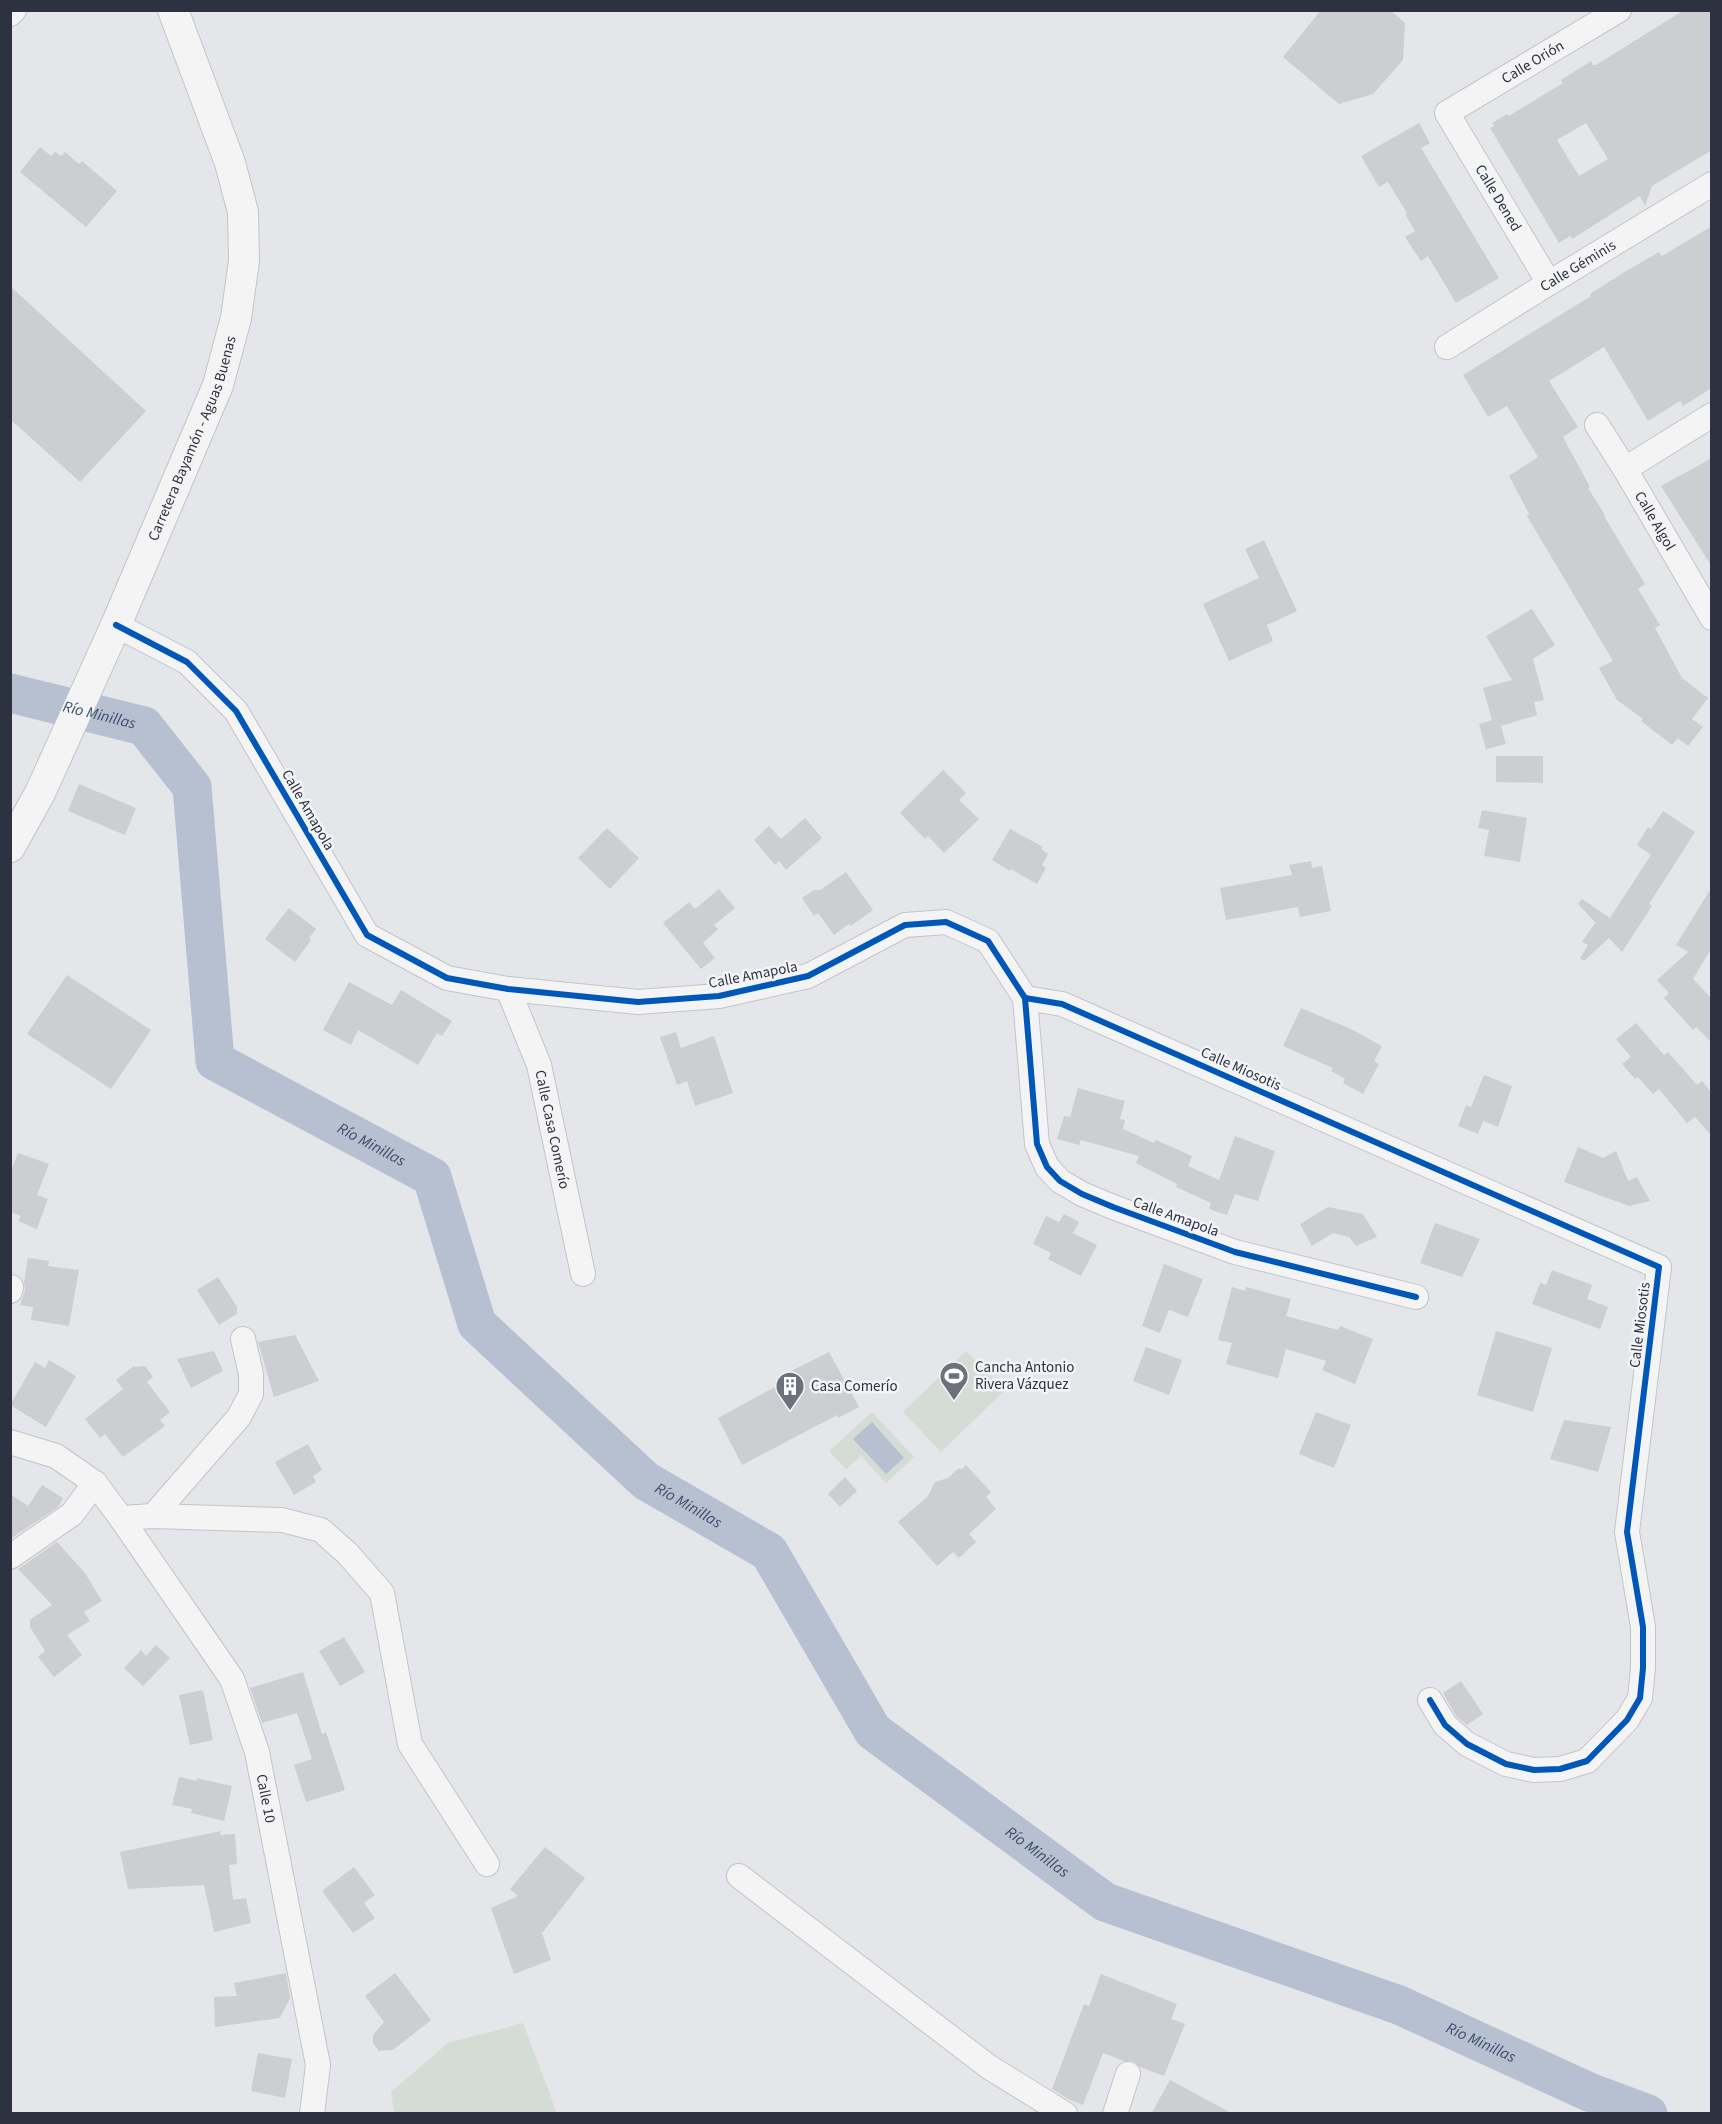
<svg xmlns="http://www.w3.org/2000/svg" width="1722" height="2124" font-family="'Source Sans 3',sans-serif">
	<rect width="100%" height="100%" fill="#e4e6e9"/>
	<g fill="#d5dcd6">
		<path d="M966 1351 1004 1391 941 1452 903 1412Z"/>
		<path d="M872 1412 914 1457 886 1483 861 1456 846 1469 829 1451Z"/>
		<path d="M523 2023 557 2113H394L391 2092 448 2043Z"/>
	</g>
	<path fill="#b6c0d0" d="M872 1422 904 1458 886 1474 853 1439Z"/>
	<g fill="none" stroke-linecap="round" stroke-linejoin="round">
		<path stroke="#b6c0d0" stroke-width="39" id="s1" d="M10 693 144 726 192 787 215 1061 432 1177 477 1324 646 1481 769 1552 873 1731 1105 1902 1399 2005 1589 2092 1648 2114"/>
	</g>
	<g fill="#cdced1" fill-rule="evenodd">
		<path d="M1321 10H1390L1405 23 1403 60 1373 94 1339 104 1283 57Z"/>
		<path d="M1684 10H1712V150L1652 186 1645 206 1640 196 1572 239 1570 236 1559 243 1490 128 1494 126 1492 123 1507 114 1509 116 1563 83 1561 80 1591 61 1593 65H1596ZM1586 123 1608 159 1579 176 1557 140Z"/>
		<path d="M1419 123 1430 143 1421 148 1499 278 1456 303 1428 256 1421 261 1405 237 1415 231 1405 214 1407 213 1388 182 1379 187 1361 156Z"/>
		<path d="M40 147 51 156 55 152 61 156 65 152 79 164 82 161 117 191 86 227 20 172Z"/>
		<path d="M1712 226V388L1683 406 1680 401 1648 421 1604 347 1549 381 1578 427 1563 437 1590 487 1588 488 1605 515 1604 516 1645 584 1638 589 1660 625 1655 628 1682 678 1708 698 1692 719 1703 727 1688 746 1678 738 1672 745 1641 721 1643 719 1617 700 1599 668 1613 661 1527 516 1529 514 1509 476 1538 457 1507 406 1488 417 1463 375 1591 296 1590 294 1623 273 1659 252 1662 256Z"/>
		<path d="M10 286 146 411 80 482 10 419Z"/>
		<path d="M1712 458V567L1661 486Z"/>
		<path d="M1264 540 1297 611 1267 625 1273 641 1229 661 1203 604 1259 578 1245 549Z"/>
		<path d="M1532 609 1555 645 1533 659 1544 700 1534 702 1537 715 1501 726 1506 744 1486 749 1479 724 1492 720 1483 688 1512 680 1486 636Z"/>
		<path d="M1496 756H1543V783L1496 782Z"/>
		<path d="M943 770 966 793 959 800 979 819 944 853 928 836 925 839 900 813Z"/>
		<path d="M79 784 136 808 125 835 68 811Z"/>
		<path d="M1482 810 1527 818 1520 862 1484 856 1489 830 1478 828Z"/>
		<path d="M1663 811 1695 832 1649 904 1652 906 1622 952 1609 938 1584 961 1580 958 1588 945 1582 942 1595 923 1597 924 1578 904 1582 899 1610 918 1651 855 1637 845 1648 827 1651 829Z"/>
		<path d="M805 818 822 838 786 870 779 861 775 865 754 840 769 826 781 839Z"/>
		<path d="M607 828 639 858 610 889 578 858Z"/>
		<path d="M1010 829 1043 847 1041 849 1048 854 1042 865 1046 868 1037 884 1011 869 1010 871 992 860Z"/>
		<path d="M1311 861 1312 868 1322 866 1331 911 1300 917 1298 907 1226 920 1220 888 1292 875 1289 865Z"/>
		<path d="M846 872 873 910 851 926 849 924 834 935 818 913 814 916 802 898 814 890H820Z"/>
		<path d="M1712 887V947L1693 979 1712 999V1043L1696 1027 1693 1030 1664 998 1669 993 1657 980 1688 952 1676 945Z"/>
		<path d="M719 889 735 908 714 925 718 929 703 943 715 958 701 969 663 923 689 902 695 909Z"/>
		<path d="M289 908 316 929 309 938 311 940 295 962 265 939Z"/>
		<path d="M67 975 151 1030 111 1089 27 1034Z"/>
		<path d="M349 982 392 1005 401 990 452 1021 442 1036 437 1033 418 1065 358 1030 351 1045 323 1030Z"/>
		<path d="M1301 1008 1351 1029 1382 1046 1374 1061 1379 1064 1363 1094 1343 1083 1345 1079 1331 1071 1333 1068 1283 1046Z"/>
		<path d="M1636 1023 1664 1055 1668 1052 1697 1085 1702 1081 1712 1093V1136L1695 1117 1687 1123 1659 1089 1653 1094 1638 1077 1635 1079 1622 1064 1631 1057 1616 1039Z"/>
		<path d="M676 1032 681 1048 714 1036 733 1093 695 1106 687 1081 677 1085 660 1037Z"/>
		<path d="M1484 1075 1512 1086 1498 1127 1483 1121 1478 1134 1458 1126 1466 1105 1471 1107Z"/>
		<path d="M1078 1088 1125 1101 1120 1119 1125 1120 1123 1129 1154 1143 1156 1140 1192 1156 1188 1166 1219 1180 1235 1136 1275 1151 1258 1201 1235 1194 1227 1215 1209 1209 1211 1203 1176 1187 1177 1184 1136 1163 1139 1156 1081 1140 1079 1145 1057 1139 1064 1116 1070 1117Z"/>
		<path d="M1578 1147 1603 1158 1616 1151 1628 1181 1637 1177 1650 1201 1629 1206 1564 1182Z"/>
		<path d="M18 1153 49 1164 37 1195 48 1199 37 1229 18 1221 21 1216 10 1212V1173Z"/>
		<path d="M1328 1207 1363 1214 1377 1237 1356 1246 1349 1237 1333 1233 1312 1246 1300 1224Z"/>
		<path d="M1064 1214 1079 1222 1073 1233 1097 1245 1081 1276 1048 1259 1051 1253 1033 1244 1046 1216 1059 1222Z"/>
		<path d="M1435 1223 1480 1239 1462 1277 1420 1263Z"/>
		<path d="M28 1258 49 1261 48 1266 79 1270 69 1326 31 1320 33 1307 20 1305 25 1290 24 1282Z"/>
		<path d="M1164 1264 1203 1279 1188 1317 1169 1310 1160 1333 1142 1326Z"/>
		<path d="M1552 1270 1592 1285 1587 1299 1608 1307 1600 1329 1532 1304 1540 1283 1546 1285Z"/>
		<path d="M218 1277 237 1307V1314L219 1325 197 1290Z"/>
		<path d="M1232 1287 1245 1291 1246 1287 1291 1299 1286 1316 1338 1330 1340 1326 1373 1339 1355 1384 1322 1370 1326 1361 1286 1349 1278 1378 1226 1364 1232 1343 1218 1340Z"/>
		<path d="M1496 1331 1552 1348 1533 1412 1477 1395Z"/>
		<path d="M295 1335 319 1381 274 1397 258 1342Z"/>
		<path d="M1146 1347 1182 1360 1169 1395 1133 1381Z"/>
		<path d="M214 1351 223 1371 191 1388 177 1359Z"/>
		<path d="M829 1352 859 1407 838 1418 837 1415 742 1465 718 1418 788 1380 785 1374Z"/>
		<path d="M49 1360 76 1376 46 1427 10 1405 35 1362 45 1368Z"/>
		<path d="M134 1366 136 1367 145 1366 153 1377 147 1382 170 1412 160 1420 165 1426 123 1457 105 1434 100 1438 85 1419 123 1389 116 1380Z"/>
		<path d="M1316 1412 1351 1425 1334 1468 1299 1454Z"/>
		<path d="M1564 1420 1611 1427 1598 1472 1550 1459Z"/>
		<path d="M308 1444 322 1470 313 1476 316 1482 294 1495 275 1462Z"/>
		<path d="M966 1465 991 1492 986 1497 996 1509 969 1534 976 1542 959 1558 953 1552 937 1566 898 1522 928 1496 935 1482 948 1478 959 1468 961 1470Z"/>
		<path d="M845 1477 857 1491 840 1507 828 1494Z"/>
		<path d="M42 1485 63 1498 58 1507 10 1539V1494L28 1506Z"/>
		<path d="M57 1542 85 1573 102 1601 84 1612 90 1621 67 1635 82 1655 54 1677 38 1657 45 1651 30 1627V1620L52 1605 18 1569Z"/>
		<path d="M344 1637 365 1672 340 1686 319 1651Z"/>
		<path d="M156 1645 170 1658 143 1686 124 1668 141 1650 146 1656Z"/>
		<path d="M303 1672 322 1734 326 1732 345 1790 306 1802 294 1765 312 1759 297 1713 262 1723 250 1688Z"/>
		<path d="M1461 1681 1483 1714 1467 1725 1456 1716 1443 1693Z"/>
		<path d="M203 1690 213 1740 190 1745 179 1695Z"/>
		<path d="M179 1777 197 1781 196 1778 232 1786 224 1821 191 1813 192 1809 172 1805Z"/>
		<path d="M221 1831 220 1835 235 1834 237 1864 229 1865 233 1900 246 1898 251 1923 214 1932 204 1885 128 1889 120 1852Z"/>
		<path d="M545 1847 585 1878 542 1933 551 1960 514 1974 491 1908 518 1896 510 1889Z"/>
		<path d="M354 1867 375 1895 364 1903 375 1918 353 1933 322 1891Z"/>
		<path d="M286 1973 290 1998 280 2018 215 2027 214 1997 237 1996 234 1983Z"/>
		<path d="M395 1973 431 2020 393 2050 379 2051 373 2043V2035L384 2022 365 1996Z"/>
		<path d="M1101 1974 1177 2004 1171 2019 1185 2024 1164 2076 1140 2067 1133 2061H1124L1103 2053 1083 2105 1070 2100 1052 2089 1084 2004 1089 2006Z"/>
		<path d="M258 2053 292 2059 285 2098 251 2091Z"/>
		<path d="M1170 2080 1233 2114H1151Z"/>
	</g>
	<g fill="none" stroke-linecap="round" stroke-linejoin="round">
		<g stroke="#c3c4c7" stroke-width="26">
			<g id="minor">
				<path d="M10 14 14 10"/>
				<path id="s2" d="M1549 283 1447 113 1619 10"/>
				<path id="s3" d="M1447 347 1549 283 1712 184"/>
				<path id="s4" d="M1597 425 1625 469 1712 618"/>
				<path d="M1625 469 1712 415"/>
				<path d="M116 625 187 662 236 711 367 935 447 978 508 989 638 1002 719 996 808 976 905 925 946 922 988 941 1025 998 1037 1144 1047 1167 1060 1181 1082 1194 1113 1207 1235 1252 1416 1297"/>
				<path id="s5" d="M508 989 539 1065 583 1274"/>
				<path d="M1025 998 1062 1004 1659 1267 1627 1532 1643 1627V1668L1640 1698 1627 1720 1587 1761 1560 1769 1534 1770 1506 1764 1467 1744 1445 1725 1430 1700"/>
				<path d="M10 1291 11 1287"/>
				<path d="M10 1442 56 1456 95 1483 121 1518 153 1516 282 1520 321 1530 347 1553 382 1593 410 1744 487 1864"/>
				<path d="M153 1516 239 1417 251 1394V1374L243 1339"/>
				<path id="s6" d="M121 1518 232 1679 257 1752 318 2065 312 2114"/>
				<path d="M10 1557 72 1514 95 1483"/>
				<path d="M739 1876 989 2067 1065 2114"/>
				<path d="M1115 2114 1128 2074"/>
			</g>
		</g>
		<g stroke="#c3c4c7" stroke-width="32">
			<g id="tertiary">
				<path id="s7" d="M10 847 40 793 116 625 218 385 236 318 244 261 243 212 230 163 173 10"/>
			</g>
		</g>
		<use href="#minor" stroke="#f4f4f5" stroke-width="24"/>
		<use href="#tertiary" stroke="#f4f4f5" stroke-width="30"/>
		<g stroke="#f3f4f7" stroke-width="10">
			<g id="cycleway">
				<path d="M116 625 187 662 236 711 367 935 447 978 508 989 638 1002 719 996 808 976 905 925 946 922 988 941 1025 998 1037 1144 1047 1167 1060 1181 1082 1194 1113 1207 1235 1252 1416 1297"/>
				<path d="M1025 998 1062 1004 1659 1267 1627 1532 1643 1627V1668L1640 1698 1627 1720 1587 1761 1560 1769 1534 1770 1506 1764 1467 1744 1445 1725 1430 1700"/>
			</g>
		</g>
		<use href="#cycleway" stroke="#0057b8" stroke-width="6"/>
	</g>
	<defs>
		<g id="stadium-pin" transform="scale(1.5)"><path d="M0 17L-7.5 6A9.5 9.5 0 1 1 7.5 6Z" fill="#6d717b" stroke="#f3f4f7"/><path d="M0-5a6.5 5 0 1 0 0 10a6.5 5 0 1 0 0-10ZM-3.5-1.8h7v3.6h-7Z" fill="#fff"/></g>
		<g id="building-pin" transform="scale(1.5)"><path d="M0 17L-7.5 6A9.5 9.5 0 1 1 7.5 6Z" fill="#6d717b" stroke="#f3f4f7"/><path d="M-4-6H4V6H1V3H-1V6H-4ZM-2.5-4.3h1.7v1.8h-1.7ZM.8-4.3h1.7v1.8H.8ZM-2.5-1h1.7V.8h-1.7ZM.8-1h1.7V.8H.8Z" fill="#fff"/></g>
	</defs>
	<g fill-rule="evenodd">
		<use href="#stadium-pin" x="954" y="1376"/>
		<use href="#building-pin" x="790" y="1386"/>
	</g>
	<g text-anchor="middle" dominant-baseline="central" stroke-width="5" stroke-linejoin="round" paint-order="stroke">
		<g font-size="15" fill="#2d3240" stroke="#f3f4f7">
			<text stroke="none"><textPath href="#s2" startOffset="298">Calle Orión</textPath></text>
			<text transform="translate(1498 198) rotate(59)">Calle Dened</text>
			<text stroke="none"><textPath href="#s3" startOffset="154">Calle Géminis</textPath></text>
			<text stroke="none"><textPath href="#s7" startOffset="448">Carretera Bayamón - Aguas Buenas</textPath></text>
			<text stroke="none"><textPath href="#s4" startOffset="112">Calle Algol</textPath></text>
			<text transform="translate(308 810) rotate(60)">Calle Amapola</text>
			<text transform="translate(753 975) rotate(-11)">Calle Amapola</text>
			<text transform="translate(1241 1069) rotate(24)">Calle Miosotis</text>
			<text stroke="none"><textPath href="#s5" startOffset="148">Calle Casa Comerío</textPath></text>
			<text transform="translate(1176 1217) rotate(20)">Calle Amapola</text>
			<text transform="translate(1640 1325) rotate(-83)">Calle Miosotis</text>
			<text stroke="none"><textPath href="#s6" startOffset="320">Calle 10</textPath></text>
		</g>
		<g font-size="15" fill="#2d3240" stroke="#f3f4f7" text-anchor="start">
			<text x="975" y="1367">Cancha Antonio<tspan x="975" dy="17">Rivera Vázquez</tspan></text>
			<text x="811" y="1386">Casa Comerío</text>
		</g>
		<g font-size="16" font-style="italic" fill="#3c4e70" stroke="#f3f4f7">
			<text stroke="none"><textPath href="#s1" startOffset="92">Río Minillas</textPath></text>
			<text stroke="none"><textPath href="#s1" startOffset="668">Río Minillas</textPath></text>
			<text stroke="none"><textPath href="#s1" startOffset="1170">Río Minillas</textPath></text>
			<text stroke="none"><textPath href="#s1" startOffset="1674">Río Minillas</textPath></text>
			<text stroke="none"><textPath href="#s1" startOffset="2160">Río Minillas</textPath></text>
		</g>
	</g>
	<rect width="1722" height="2124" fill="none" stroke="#2d3240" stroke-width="24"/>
</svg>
